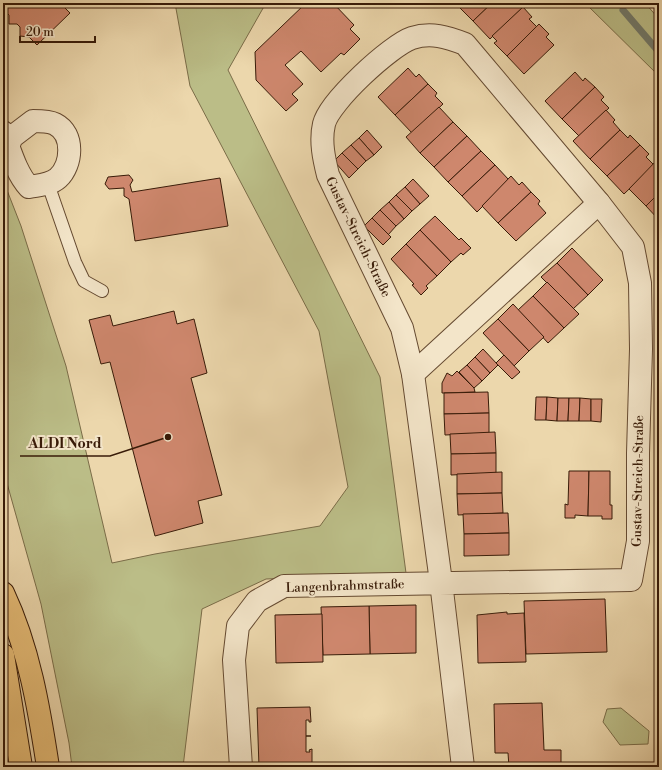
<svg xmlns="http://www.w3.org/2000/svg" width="662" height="770" font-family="'Libre Bodoni',serif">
	<rect width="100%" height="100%" fill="#ecd7ac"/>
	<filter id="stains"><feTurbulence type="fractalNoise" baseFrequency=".005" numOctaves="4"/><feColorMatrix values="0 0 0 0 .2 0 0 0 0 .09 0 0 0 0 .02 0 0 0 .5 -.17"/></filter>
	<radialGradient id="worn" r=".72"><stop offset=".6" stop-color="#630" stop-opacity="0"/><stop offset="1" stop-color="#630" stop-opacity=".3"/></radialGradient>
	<g fill="#bbbd87" stroke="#7a6c48">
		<path d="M175 3H266L228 70 380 377 406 573 266 579 202 609 183 767H72L69 743 41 604 3 469V180L21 226 66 366 112 563 155 554 320 526 348 487 319 331 190 86Z"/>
		<path d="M585 3H645L659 19V76Z"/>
		<path d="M621 708 649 731 648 744 620 745 603 722 607 709Z"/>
	</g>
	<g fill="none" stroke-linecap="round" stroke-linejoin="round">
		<path stroke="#727a6b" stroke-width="7" d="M623 10 659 52"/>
	</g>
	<g fill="#ce876d" stroke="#381b08">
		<path d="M3 3H60L70 13 37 45 29 37 20 36V27L17 24H9V15L3 9Z"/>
		<path d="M306 3H333L354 25 350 29 360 39 344 55 341 53 321 72 301 51 285 65 303 84 292 94 298 100 286 111 256 80 255 52Z"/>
		<path d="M461 3H492L473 21 460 8 463 6Z"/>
		<path d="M492 3H519L523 7 490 39 473 21Z"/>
		<path d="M523 7 532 17 529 19 537 27 507 56 494 43 497 41 492 36Z"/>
		<path d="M539 24 549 34 546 37 554 45 524 74 507 56Z"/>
		<path d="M408 68 416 77 419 74 428 84 395 115 378 97Z"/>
		<path d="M575 72 583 81 585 78 595 87 562 119 545 101Z"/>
		<path d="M428 84 437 93 435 96 443 104 412 133 395 115Z"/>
		<path d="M595 87 604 97 601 100 609 108 579 136 562 119Z"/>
		<path d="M439 107 453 122 420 153 406 137Z"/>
		<path d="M606 110 615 120 613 122 620 130 590 159 573 141Z"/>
		<path d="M453 122 467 136 434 167 420 153Z"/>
		<path d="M367 130 382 147 374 155 359 138Z"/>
		<path d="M620 130 628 138 630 135 640 145 607 176 590 159Z"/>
		<path d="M467 136 481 151 448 182 434 167Z"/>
		<path d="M359 138 374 155 366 161 351 145Z"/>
		<path d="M351 145 366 161 358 169 342 153Z"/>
		<path d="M640 145 649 154 646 157 654 165 624 194 607 176Z"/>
		<path d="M481 151 495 165 462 196 448 182Z"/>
		<path d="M342 153 358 169 349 178 334 161Z"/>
		<path d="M658 159 659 193 646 206 629 189Z"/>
		<path d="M495 165 509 180 477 212 462 196Z"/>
		<path d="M129 175 133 180 130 185 132 192 220 178 228 226 135 241 129 199 124 196V188L109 189 105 184 108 177Z"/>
		<path d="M511 176 519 185 522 182 531 192 498 223 482 206Z"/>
		<path d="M413 179 429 196 420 204 405 187Z"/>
		<path d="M405 187 420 204 412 211 396 195Z"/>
		<path d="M531 192 540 201 538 204 546 213 516 241 498 223Z"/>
		<path d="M659 193V220L646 206Z"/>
		<path d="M396 195 412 211 404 219 389 202Z"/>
		<path d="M389 202 404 219 396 226 380 210Z"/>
		<path d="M380 210 396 226 388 235 372 218Z"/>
		<path d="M435 216 459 240 461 238 471 248 463 255 461 253 451 262 420 230Z"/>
		<path d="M372 218 391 237 383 245 364 226Z"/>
		<path d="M420 230 451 262 437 276 406 244Z"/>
		<path d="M406 244 437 276 426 286 428 288 421 295 412 285 414 284 391 259Z"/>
		<path d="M572 248 603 280 588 295 557 263Z"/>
		<path d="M557 263 588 295 573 309 541 277Z"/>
		<path d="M547 282 579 314 564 328 533 296Z"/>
		<path d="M533 296 564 328 548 343 518 310Z"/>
		<path d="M513 304 544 337 529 351 498 319Z"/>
		<path d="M174 311 177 324 194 319 207 373 191 378 222 495 198 501 203 523 155 536 110 362 101 364 89 320 110 315 113 326Z"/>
		<path d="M498 319 529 351 514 366 483 333Z"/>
		<path d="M483 349 498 365 490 373 475 357Z"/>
		<path d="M504 355 520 372 512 379 496 363Z"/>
		<path d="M475 357 490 373 482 381 467 365Z"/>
		<path d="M467 365 482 381 474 388 459 372Z"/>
		<path d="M457 371 474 388 475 392 442 393V383L447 373 452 376Z"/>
		<path d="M488 392 489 413 444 414V393Z"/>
		<path d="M536 397H547L546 420H535Z"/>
		<path d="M547 397 558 398 557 421 546 420Z"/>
		<path d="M558 398H569L568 421H557Z"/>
		<path d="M569 398H580L579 421H568Z"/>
		<path d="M580 398 591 399V421H579Z"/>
		<path d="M591 399H602L601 422 591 421Z"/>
		<path d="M489 413V433L445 435 444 414Z"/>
		<path d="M495 432 496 453 451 454 450 434Z"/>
		<path d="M496 453V473L451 475V454Z"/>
		<path d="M569 471H589L588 516 575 515V518H565V504L568 505Z"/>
		<path d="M589 471H610V505H612V519H602V516H588Z"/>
		<path d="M502 472V493L457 494V474Z"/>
		<path d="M502 493 503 513 458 515 457 494Z"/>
		<path d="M508 513 509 533 464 534 463 514Z"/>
		<path d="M509 533V555L464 556V534Z"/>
		<path d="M605 599 607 652 526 654 524 601Z"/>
		<path d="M658 601H659V626H657Z"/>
		<path d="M416 605V653L370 654 369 606Z"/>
		<path d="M369 606 370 654 323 655 321 607Z"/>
		<path d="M507 612V614L524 613 526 662 478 663 477 615Z"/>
		<path d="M322 614 323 662 276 663 275 615Z"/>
		<path d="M657 626H659V652H656Z"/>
		<path d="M542 703 544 750H561V767H509L508 753H495L494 704Z"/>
		<path d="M310 707 311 722H309V720H306V736H311H306V752H310L309 750 312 749V765L259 767 257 708Z"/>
	</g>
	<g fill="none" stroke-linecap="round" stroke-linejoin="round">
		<g stroke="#654a31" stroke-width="14">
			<path id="service" d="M48 184 75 262 84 281 102 291"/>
		</g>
		<g stroke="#654a31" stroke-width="24">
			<g id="minor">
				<path d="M3 132C10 150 16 173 29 187 39 185 50 185 58 178 72 165 75 134 55 124 49 121 39 121 33 121L12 137 8 146"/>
				<path d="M413 374 599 203"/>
				<path d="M241 767 234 660 238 626 257 601 284 586 631 580 638 541V453L641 349 640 283 633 247 599 203 465 44C447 37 431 32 412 38 391 45 329 102 324 124 320 141 324 159 328 175L402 328 413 374 441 582 463 767"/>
			</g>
		</g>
		<g stroke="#381b08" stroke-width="24">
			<g id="motorway">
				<path d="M3 593C29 648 39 708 48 767"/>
				<path d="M3 655 21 767"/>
			</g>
		</g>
		<use href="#service" stroke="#f3e5c9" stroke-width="12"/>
		<use href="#minor" stroke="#f3e5c9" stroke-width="22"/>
		<use href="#motorway" stroke="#e6bc76" stroke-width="22"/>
	</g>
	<g text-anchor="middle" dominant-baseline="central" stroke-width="4" stroke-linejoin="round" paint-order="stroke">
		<g font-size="13" fill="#381b08" stroke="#f3e5c9">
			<text transform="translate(358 237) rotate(64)">Gustav-Streich-Straße</text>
			<text transform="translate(638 481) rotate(-89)">Gustav-Streich-Straße</text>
			<text transform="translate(345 586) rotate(-2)">Langenbrahmstraße</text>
		</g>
	</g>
	<path fill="none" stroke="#381b08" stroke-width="1.5" d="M168 437L110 456H20"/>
	<circle fill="#381b08" stroke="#f3e5c9" stroke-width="1.5" cx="168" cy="437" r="4"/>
	<g font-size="14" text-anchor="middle" font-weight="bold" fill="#381b08" stroke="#f3e5c9" stroke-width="4" stroke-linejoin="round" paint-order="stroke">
		<text x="65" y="448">ALDI Nord</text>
	</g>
	<rect width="662" height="770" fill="none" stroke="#ecd7ac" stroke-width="16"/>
	<rect x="4" y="4" width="654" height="762" fill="none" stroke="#381b08" stroke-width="2"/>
	<rect x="8" y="8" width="646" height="754" fill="none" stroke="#381b08"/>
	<path d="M20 36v6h75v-6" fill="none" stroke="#381b08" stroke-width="2"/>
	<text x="26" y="36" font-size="12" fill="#381b08" stroke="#f3e5c9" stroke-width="3" paint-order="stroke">20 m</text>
	<rect width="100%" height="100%" filter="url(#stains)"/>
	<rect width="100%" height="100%" fill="url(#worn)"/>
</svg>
